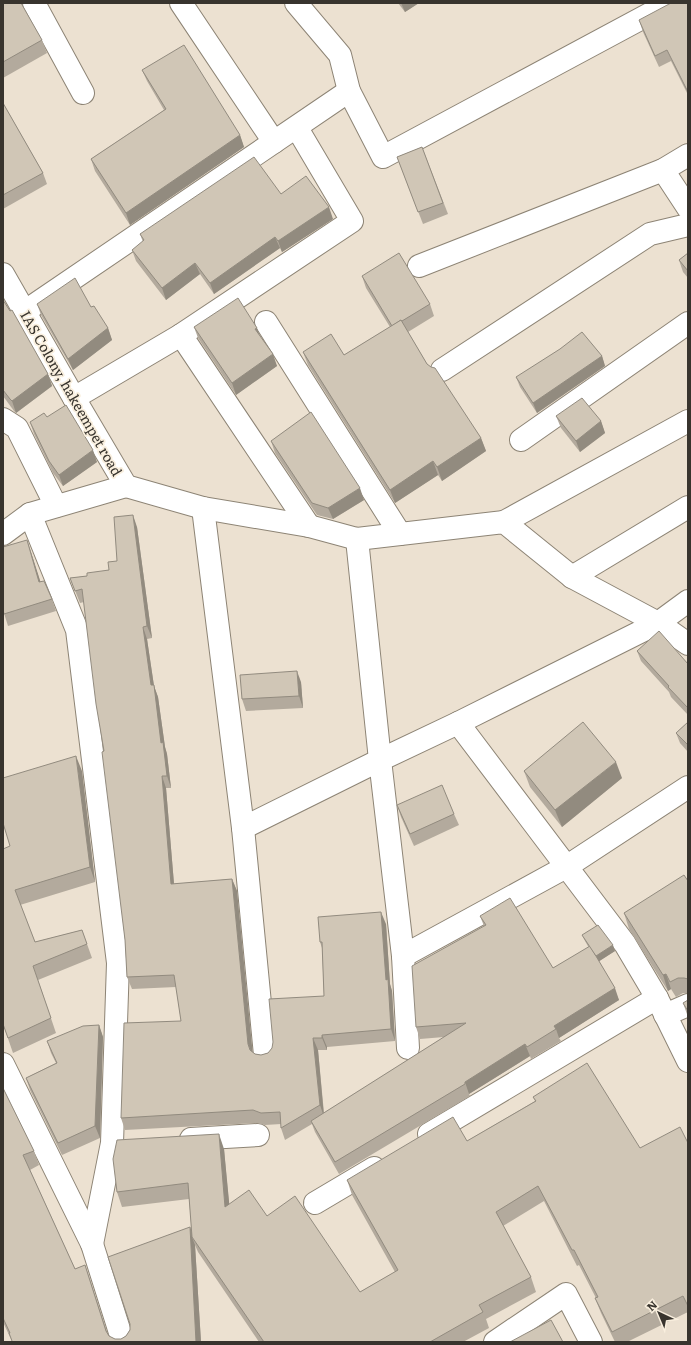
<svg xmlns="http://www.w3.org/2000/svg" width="691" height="1345" font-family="Literata,serif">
	<rect width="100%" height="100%" fill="#ece1d1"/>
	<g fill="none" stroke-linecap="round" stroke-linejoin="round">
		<g stroke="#8d8475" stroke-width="24">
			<g id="street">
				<path d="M34 3 83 93"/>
				<path d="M181 3 274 142"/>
				<path d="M296 3 340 55 349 91 383 157 670 3"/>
				<path d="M663 170 688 208"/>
				<path d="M419 266 663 170 688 155"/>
				<path d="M3 274 74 398 126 486 203 508 309 526 357 539 504 522 572 577 658 623 688 644"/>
				<path d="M24 312 349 91"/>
				<path d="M266 322 400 534"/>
				<path d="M181 335 309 526"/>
				<path d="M442 370 650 234 688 225"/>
				<path d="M74 398 181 335 352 221 297 128"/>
				<path d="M3 419 17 428 56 506"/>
				<path d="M521 440 688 323"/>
				<path d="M203 508 243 828 265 1055"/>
				<path d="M30 514 77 630 118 963 112 1143 92 1244"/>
				<path d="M504 522 688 421"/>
				<path d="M3 534 30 514 126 486"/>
				<path d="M357 539 380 760 403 956 408 1048"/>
				<path d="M572 577 688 507"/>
				<path d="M458 723 625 944 657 998 688 1061"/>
				<path d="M243 828 380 760 458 723 658 623 688 601"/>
				<path d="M403 956 566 867 688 787"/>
				<path d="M665 1015 688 1005"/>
				<path d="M3 1064 92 1244 123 1342"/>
				<path d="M429 1134 657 998"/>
				<path d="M191 1139 258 1135"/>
				<path d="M315 1203 374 1168"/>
				<path d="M495 1342 566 1294 591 1342"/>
			</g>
		</g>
		<use href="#street" stroke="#fff" stroke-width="22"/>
	</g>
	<g fill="#b3aa9d">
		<path d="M3 3 42 40 47 53 3 78Z"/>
		<path d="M398 3H419L405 12Z"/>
		<path d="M688 3V95L671 61 659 67 643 32 639 20Z"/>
		<path d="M142 70 240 135 244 147 130 225 95 171 91 159 164 110 147 81Z"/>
		<path d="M3 103 43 173 47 184 3 209Z"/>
		<path d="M422 147 448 214 423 224 397 157Z"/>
		<path d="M281 194 333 219 282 252 280 248 214 294 200 274 166 300 136 261 132 250 143 242 140 234Z"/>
		<path d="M688 253V278L683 272 679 260Z"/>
		<path d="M362 276 430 304 434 316 408 332 427 364 481 438 486 451 442 481 438 475 395 503 308 365 303 352 344 355 390 327 366 288Z"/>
		<path d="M3 300 48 374 52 386 16 413 14 411 3 396Z"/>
		<path d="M37 304 91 307 108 328 112 340 73 370 41 315Z"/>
		<path d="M194 327 260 336 277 366 236 395 198 338Z"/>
		<path d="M602 356 605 366 537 413 520 387 516 377Z"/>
		<path d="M556 416 601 421 605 433 580 452 561 428Z"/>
		<path d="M30 422 97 462 63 486 53 473 34 434Z"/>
		<path d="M271 441 364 500 333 519 317 515 275 453Z"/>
		<path d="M137 527 152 638 147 639 154 686 158 697 165 747 167 754 171 788H166L174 884 232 879 237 891 252 1051 255 1054 261 1055 268 1053 324 996 322 948 320 942 386 924 390 984 392 991 395 1041 327 1047V1050H318L324 1113 444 1037 420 1039 416 1027 484 926 480 916 553 968 589 948 585 941 582 935 615 951 599 961 619 1000 559 1038 561 1041 531 1059 530 1056 469 1094 470 1096 339 1174 315 1132 312 1124 285 1140 281 1128V1124L265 1125 257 1123 125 1130 121 1118 181 1021 176 987 132 989 127 977 125 940 104 751 84 602 80 603 70 578 87 576 109 570 117 561Z"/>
		<path d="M27 540 40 581 52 599 56 611 8 626 3 610Z"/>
		<path d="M637 651 688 664V715L671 697 669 692 641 661Z"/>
		<path d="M301 682 303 708 246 711 242 699Z"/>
		<path d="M688 722V752L680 743 676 733Z"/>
		<path d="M82 771 95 882 20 905 35 942 82 930 92 958 38 980 56 1033 13 1053 3 1024 10 846Z"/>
		<path d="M524 771 622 778 562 827 530 787Z"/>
		<path d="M397 805 454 814 459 825 414 846 401 817Z"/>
		<path d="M688 881V993H683L676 997 671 989 668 991 629 929 624 913Z"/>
		<path d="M688 1000V1017L683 1003Z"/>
		<path d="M99 1025 103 1037 100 1138 62 1155 30 1090 26 1078 56 1063 51 1053 47 1041Z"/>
		<path d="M3 1088 34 1151 39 1165 30 1170 75 1269 85 1265 90 1280 107 1333 109 1336 115 1339H121L126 1336 190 1227 192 1234 189 1199 122 1207 117 1192 224 1149 229 1204 267 1216 360 1292 395 1272 352 1195 347 1180 467 1141 535 1101 533 1097 640 1148 688 1143V1312L627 1342H615L601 1313 595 1298H596L579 1265 577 1266 544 1201 503 1226 531 1277 536 1292 486 1319 489 1328 463 1342H259L198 1252 195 1245 201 1342H11L12 1341 9 1335 3 1322Z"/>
	</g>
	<g fill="#928b7f">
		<path d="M401 3H419L405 12Z"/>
		<path d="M240 135 244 147 130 225 126 213Z"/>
		<path d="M329 207 333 219 282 252 278 241Z"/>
		<path d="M275 237 280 248 214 294 210 283Z"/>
		<path d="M195 263 200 274 166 300 162 288Z"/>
		<path d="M108 328 112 340 73 370 68 359Z"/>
		<path d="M257 328 261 339 255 329Z"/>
		<path d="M273 354 277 366 236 395 232 383Z"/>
		<path d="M602 356 605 366 537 413 533 403Z"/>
		<path d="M48 374 52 386 16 413 12 401Z"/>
		<path d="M601 421 605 433 580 452 576 441Z"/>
		<path d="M481 438 486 451 442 481 437 467Z"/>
		<path d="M93 450 97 462 63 486 59 475Z"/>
		<path d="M433 461 438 475 395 503 390 490Z"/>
		<path d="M360 488 364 500 333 519 328 508Z"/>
		<path d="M133 515 137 527 152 638 147 626Z"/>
		<path d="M27 540 31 552 44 593 39 582Z"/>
		<path d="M143 627 147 639 154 686 158 697 165 747 167 754 171 788 167 776 151 685Z"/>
		<path d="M297 671 301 682 303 708 299 696Z"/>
		<path d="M76 756 82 771 95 882 90 867Z"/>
		<path d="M616 762 622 778 562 827 555 810Z"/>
		<path d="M162 776 166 788 175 896 171 884Z"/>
		<path d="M232 879 237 891 253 1056 248 1044Z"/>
		<path d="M381 912 386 924 390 984 392 991 395 1041 391 1029 386 980Z"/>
		<path d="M613 945 615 951 598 962 596 956Z"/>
		<path d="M666 974 671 989 668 991 663 975Z"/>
		<path d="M615 988 619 1000 559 1038 556 1029 554 1026Z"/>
		<path d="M99 1025 103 1037 100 1138 95 1126Z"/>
		<path d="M322 1035 327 1047V1050L322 1038Z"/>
		<path d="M313 1038 318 1050 324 1117 320 1105Z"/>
		<path d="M525 1044 530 1056 469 1094 465 1082Z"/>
		<path d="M219 1134 224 1149 231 1222 225 1207Z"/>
		<path d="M190 1227 195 1240 192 1237 195 1245 201 1342H196Z"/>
		<path d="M85 1265 90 1280 110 1342 106 1331Z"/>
	</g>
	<g fill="#d0c6b6" stroke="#928b7f">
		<path d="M3 3H21L42 40 3 62Z"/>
		<path d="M671 3H688V92L667 50 655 56 639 20Z"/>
		<path d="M184 45 240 135 126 213 91 159 166 109 142 70Z"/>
		<path d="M3 103 43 173 3 195Z"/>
		<path d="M422 147 443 203 418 212 397 157Z"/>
		<path d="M254 157 281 194 306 176 329 207 278 241 275 237 210 283 195 263 162 288 132 250 144 240 140 234Z"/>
		<path d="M399 253 430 304 402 321 401 320 392 326 362 276Z"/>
		<path d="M688 253V271L679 260Z"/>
		<path d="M75 278 91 307 94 306 108 328 68 359 37 304Z"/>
		<path d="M238 298 257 328 255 329 273 354 232 383 194 327Z"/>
		<path d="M3 300 10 311 12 310 48 374 12 401 10 399 3 390Z"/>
		<path d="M401 320 427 364 431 367 435 368 481 438 437 467 433 461 390 490 303 352 331 334 344 355Z"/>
		<path d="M582 332 602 356 533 403 516 377 560 349Z"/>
		<path d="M582 398 601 421 576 441 556 416Z"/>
		<path d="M66 405 93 450 59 475 49 461 30 422 44 413 47 417Z"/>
		<path d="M311 412 360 488 328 508 312 503 271 441Z"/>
		<path d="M133 515 147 626 143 627 151 685H154L161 743 163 742 167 776H162L171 884 232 879 248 1044 250 1050 255 1054 261 1055 268 1053 272 1048 273 1042 269 999 324 996 322 942H320L318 917 381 912 386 980 388 979 391 1029 322 1035V1038H313L320 1105 281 1128 280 1112 261 1113 253 1110 121 1118 124 1023 181 1021 174 975 127 977 125 940 102 752 104 751 96 704 82 589 75 591 70 578 87 576V573L109 570 108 562 117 561 114 517Z"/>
		<path d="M27 540 39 582 44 581 52 599 4 614 3 610V547Z"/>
		<path d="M659 631 688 664V708L668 687 669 686 637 651Z"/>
		<path d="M297 671 299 696 242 699 240 675Z"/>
		<path d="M583 722 616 762 555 810 524 771Z"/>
		<path d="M688 722V745L676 733Z"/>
		<path d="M76 756 90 867 15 890 35 942 82 930 87 944 33 966 51 1018 8 1038 3 1024V849L10 846 3 823V778Z"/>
		<path d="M442 785 454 814 410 834 397 805Z"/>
		<path d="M684 875 688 881V979L684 978H678L670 982 666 974 663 975 624 913Z"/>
		<path d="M510 898 553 968 590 946 615 988 554 1026 556 1029 527 1047 525 1044 465 1082V1084L335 1162 311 1121 466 1023 416 1027 412 966 486 925 480 916Z"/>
		<path d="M598 925 613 945 596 956 582 935Z"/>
		<path d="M688 1000V1011L683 1003Z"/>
		<path d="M99 1025 95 1126 58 1143 26 1078 57 1063 47 1041 83 1026Z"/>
		<path d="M587 1063 640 1148 680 1127 688 1143V1306L683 1296 612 1332 595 1298 598 1297 574 1250H572L538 1186 496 1212 531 1277 479 1305 483 1312 430 1342H264L192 1237 188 1183 117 1192 113 1159 117 1140 219 1134 225 1207 249 1190 267 1216 295 1196 360 1292 398 1270 347 1180 453 1117 467 1141 536 1101 533 1097Z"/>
		<path d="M3 1088 34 1151 23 1155 75 1269 85 1265 106 1331 109 1336 115 1339H121L126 1336 130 1330V1324L108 1257 190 1227 196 1342H11L12 1341 9 1333H10L3 1318Z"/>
		<path d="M551 1320 563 1342H510Z"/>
	</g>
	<g text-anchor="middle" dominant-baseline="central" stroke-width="3.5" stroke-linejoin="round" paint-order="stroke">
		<g font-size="14" fill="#38342e" stroke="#f9efde">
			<text transform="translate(72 393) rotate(60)">IAS Colony, hakeempet road</text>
		</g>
	</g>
	<rect width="691" height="1345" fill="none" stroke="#38342e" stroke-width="8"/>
	<g transform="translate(659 1313) rotate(316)" stroke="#f9efde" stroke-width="3" paint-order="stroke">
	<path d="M0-3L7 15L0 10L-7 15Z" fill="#38342e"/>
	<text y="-6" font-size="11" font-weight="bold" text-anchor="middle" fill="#38342e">N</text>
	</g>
</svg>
